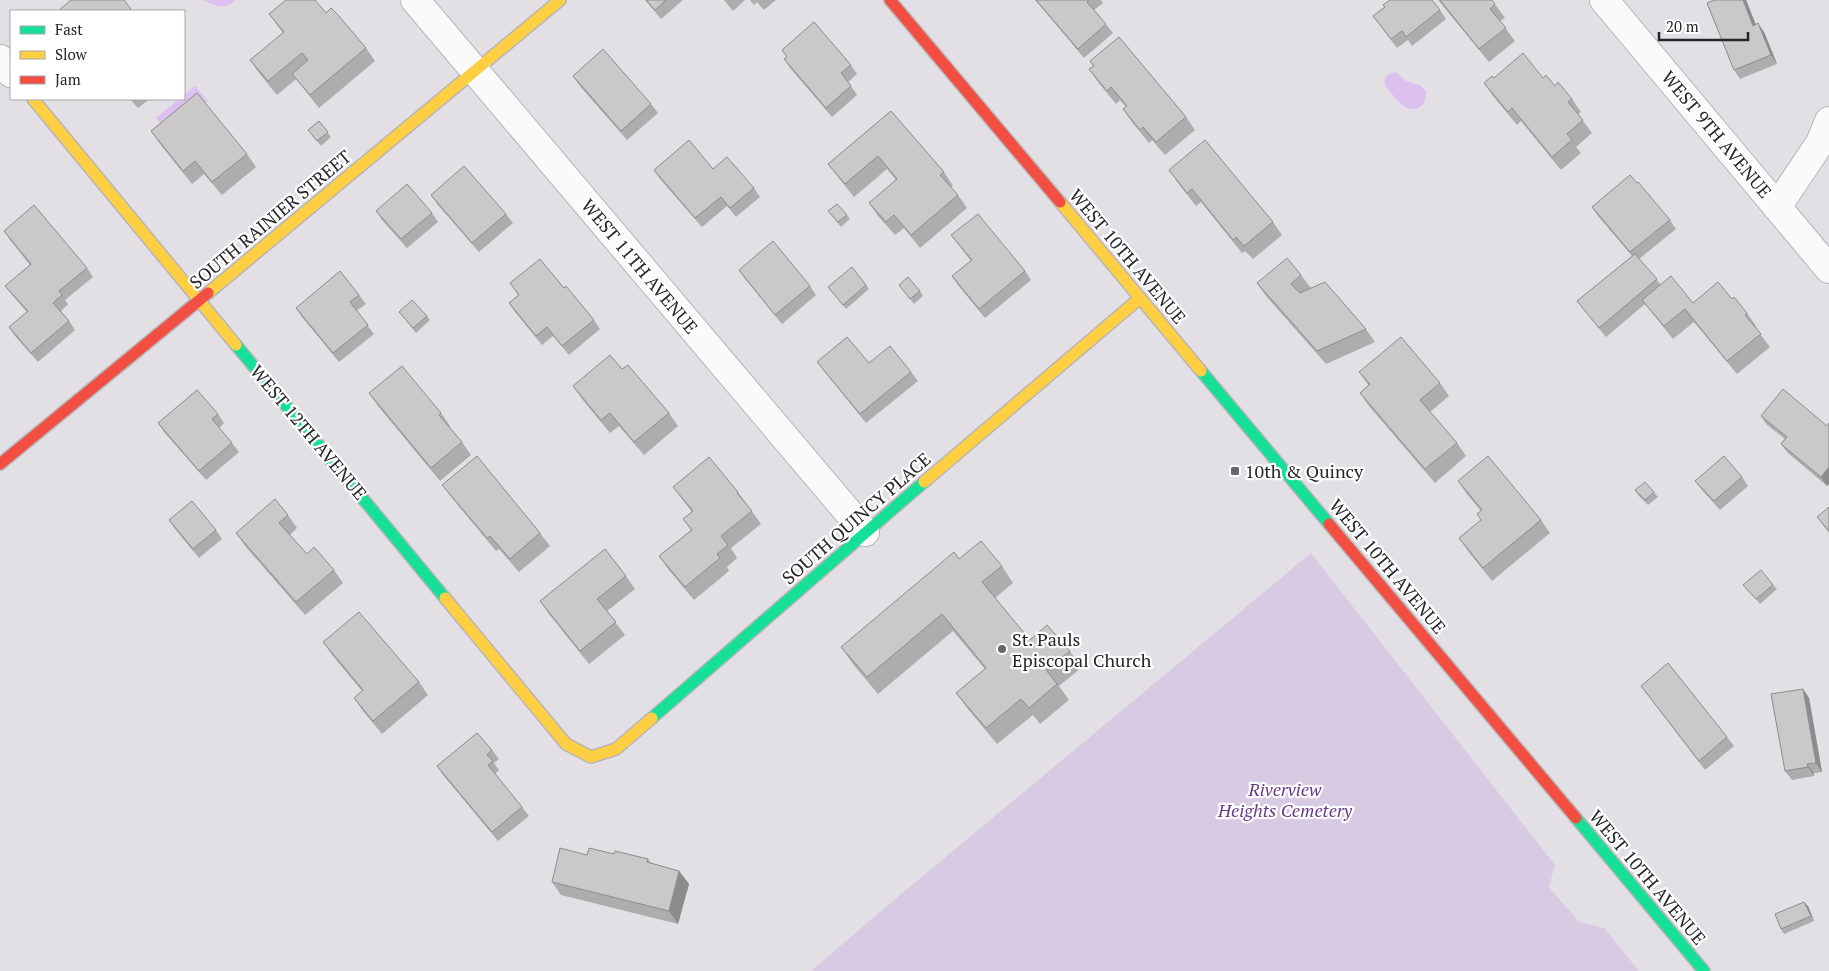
<svg xmlns="http://www.w3.org/2000/svg" width="1829" height="971" font-family="'PT Serif',serif">
	<rect width="100%" height="100%" fill="#e3e0e5"/>
	<path fill="#d9cae3" d="M1311 553 1555 865 1549 887 1579 922 1604 928 1639 971H811L894 900Z"/>
	<g fill="#dcc0f0">
		<path d="M203 0H235C228 11 212 5 203 0Z"/>
		<path d="M1396 72 1406 81 1420 85 1426 91C1427 103 1419 113 1407 108 1402 106 1388 90 1385 85 1384 81 1385 80 1386 77L1390 73Z"/>
		<path d="M195 86 208 101 168 133 156 118 179 99H184V95Z"/>
	</g>
	<g fill="none" stroke-linecap="round" stroke-linejoin="round">
		<g stroke="#b8b5b9" stroke-width="30">
			<g id="street">
				<path d="M415 0 865 532"/>
				<path d="M1604 0 1829 269"/>
				<path d="M0 59 11 73"/>
				<path d="M1777 207 1820 143 1829 121"/>
			</g>
		</g>
		<g stroke="#b8b5b9" stroke-width="14">
			<g id="fast">
				<path d="M236 345 445 598"/>
				<path d="M1201 371 1329 524"/>
				<path d="M652 718 924 482"/>
				<path d="M1576 818 1704 971"/>
			</g>
		</g>
		<g stroke="#b8b5b9" stroke-width="14">
			<g id="slow">
				<path d="M33 99 236 345"/>
				<path d="M1060 202 1201 371"/>
				<path d="M208 293 560 0"/>
				<path d="M924 482 1140 298"/>
				<path d="M445 598 566 744 591 757 616 749 652 718"/>
			</g>
		</g>
		<g stroke="#b8b5b9" stroke-width="14">
			<g id="jam">
				<path d="M890 0 1060 202"/>
				<path d="M0 464 208 293"/>
				<path d="M1329 524 1576 818"/>
			</g>
		</g>
		<use href="#street" stroke="#fbfafb" stroke-width="28"/>
		<use href="#fast" stroke="#16e098" stroke-width="11"/>
		<use href="#slow" stroke="#ffcf43" stroke-width="11"/>
		<use href="#jam" stroke="#f24e42" stroke-width="11"/>
	</g>
	<g fill="#aeacad">
		<path d="M645 0H683L661 19Z"/>
		<path d="M724 0H745L733 11Z"/>
		<path d="M750 0H776L764 10 757 2 754 5Z"/>
		<path d="M1035 0H1101L1103 3 1094 10 1113 33 1084 58Z"/>
		<path d="M1438 0H1492L1505 18 1500 21 1515 41 1489 62Z"/>
		<path d="M1746 0 1756 25 1764 32 1777 64 1740 79 1734 70Z"/>
		<path d="M1384 7 1440 10 1446 19 1412 46 1408 40 1397 48 1373 16Z"/>
		<path d="M326 13 366 48 375 61 319 108 296 79 277 95 259 73 250 60 283 33 269 14Z"/>
		<path d="M782 50 851 65 857 74 848 82 857 95 832 117 790 68 784 59 787 57Z"/>
		<path d="M1090 61 1186 117 1195 130 1165 155 1152 140 1149 143 1132 122 1123 109 1126 107 1120 100 1116 104 1098 82 1089 69 1093 66Z"/>
		<path d="M573 76 651 104 658 113 627 140 579 85Z"/>
		<path d="M1494 78 1555 86 1572 99 1581 112 1578 114 1592 133 1576 147 1581 153 1561 170 1521 121 1517 125 1493 96 1484 83Z"/>
		<path d="M130 99H150L138 108Z"/>
		<path d="M891 111 944 172 953 186 951 187 958 195 967 208 920 248 904 228 895 235 878 216 869 203 896 180 887 169 854 197 838 177 828 164Z"/>
		<path d="M319 121 331 137 321 146 308 130Z"/>
		<path d="M151 131 247 154 256 167 222 195 204 174 192 184 160 144Z"/>
		<path d="M713 169 754 188 760 197 736 217 727 206 702 227 660 179 654 170Z"/>
		<path d="M1169 170 1273 222 1282 235 1253 259 1245 251 1242 253 1201 202 1196 206 1178 183Z"/>
		<path d="M431 195 506 214 513 223 479 252 437 204Z"/>
		<path d="M1592 207 1670 220 1676 229 1639 259 1661 285 1693 303 1732 299 1747 313 1756 326 1755 327 1770 347 1737 374 1694 322 1673 339 1645 304 1606 337 1577 301 1632 256 1598 216Z"/>
		<path d="M376 211 432 213 438 222 407 248 382 220Z"/>
		<path d="M828 211 847 215 850 219 841 227Z"/>
		<path d="M4 231 87 268 93 277 65 300 68 304 61 311 69 321 75 330 38 362 15 336 9 327 27 312 12 295 5 286 30 265 10 240Z"/>
		<path d="M951 235 1025 271 1031 280 985 318 958 285 952 276 971 261Z"/>
		<path d="M739 270 810 286 816 295 782 324 745 279Z"/>
		<path d="M1301 275 1311 288 1309 289 1366 329 1375 342 1326 364 1266 296 1257 283Z"/>
		<path d="M510 283 564 288 594 320 600 329 569 355 553 336 542 345 515 312 509 303 518 295Z"/>
		<path d="M866 285 869 289 846 309 828 287Z"/>
		<path d="M899 285 920 291 923 296 914 304Z"/>
		<path d="M359 295 366 304 356 311 374 334 339 362 302 317 296 308Z"/>
		<path d="M399 312 427 316 430 320 416 333Z"/>
		<path d="M817 362 869 363 911 372 918 381 866 423 824 371Z"/>
		<path d="M622 369 669 413 678 426 644 455 619 426 610 433 582 399 573 386Z"/>
		<path d="M1359 372 1440 383 1449 396 1430 412 1457 443 1466 456 1435 483 1369 406 1360 393 1369 386Z"/>
		<path d="M369 393 441 413 450 426 449 427 462 442 471 455 440 481 378 406Z"/>
		<path d="M218 414 224 423 219 428 232 443 239 452 206 480 164 432 158 423Z"/>
		<path d="M1761 416 1827 426V486L1788 453 1781 444 1785 439 1767 425Z"/>
		<path d="M1742 477 1748 486 1720 510 1702 490 1695 481Z"/>
		<path d="M1458 481 1541 520 1550 533 1492 581 1468 551 1459 538 1481 520V511L1467 494Z"/>
		<path d="M442 485 540 533 550 546 519 572 499 549 496 551 452 498Z"/>
		<path d="M673 487 738 492 761 524 731 548 737 558 727 567 729 571 694 600 668 569 659 556 691 530 683 519 692 512Z"/>
		<path d="M1635 490 1654 492 1658 497 1648 505 1638 495Z"/>
		<path d="M1829 507V533L1817 517Z"/>
		<path d="M288 515 297 528 290 535 307 554 334 570 343 583 305 615 245 546 236 533Z"/>
		<path d="M169 520 216 530 222 539 199 558 175 529Z"/>
		<path d="M1002 566 1013 583 995 598 1030 640 1070 651 1081 668 1059 686 1069 700 1040 724 1033 715 997 744 968 709 956 693 985 669 953 631 878 694 853 664 841 647Z"/>
		<path d="M626 576 635 589 607 611 625 635 589 664 549 614 540 601Z"/>
		<path d="M1743 585H1773L1777 589 1760 604Z"/>
		<path d="M323 642 419 682 428 695 382 734 363 711 354 698 362 691 332 655Z"/>
		<path d="M1641 686 1727 737 1734 746 1705 770Z"/>
		<path d="M1803 689 1809 698 1822 772 1814 773V776L1792 780 1785 771Z"/>
		<path d="M492 750 499 759 494 763 499 770 495 774 522 807 529 816 498 841 443 775 437 766Z"/>
		<path d="M614 854 648 859 651 863 679 871 689 884 678 924 561 895 552 882 587 855Z"/>
		<path d="M1808 906 1814 921 1784 934 1781 929Z"/>
	</g>
	<g fill="#8d8c8d">
		<path d="M1743 0H1746L1760 35 1753 26Z"/>
		<path d="M1758 23 1764 32 1777 64 1771 55Z"/>
		<path d="M1829 467V484L1827 486 1821 477Z"/>
		<path d="M1803 689 1809 698 1822 772 1816 763Z"/>
		<path d="M1807 764 1814 773V776L1808 767Z"/>
		<path d="M679 871 689 884 678 924 669 911Z"/>
		<path d="M1804 902 1808 906 1814 921 1811 916Z"/>
	</g>
	<g fill="#cac8c9" stroke="#8d8c8d">
		<path d="M71 0H124L131 9 129 11H58Z"/>
		<path d="M286 0H315L326 13 331 8 339 16 366 48 310 95 292 74 308 60 302 53 268 81 250 60 284 32 269 14Z"/>
		<path d="M646 0H666L655 10Z"/>
		<path d="M1036 0H1089L1087 2 1106 24 1078 49Z"/>
		<path d="M1390 0H1432L1440 10 1406 37 1402 31 1391 39 1373 16 1385 7 1383 5Z"/>
		<path d="M1440 0H1492L1495 4 1490 9 1506 28 1479 49Z"/>
		<path d="M1714 0H1743L1753 26 1758 23 1771 55 1734 70 1707 3Z"/>
		<path d="M814 22 851 65 841 73 851 86 826 108 784 59 787 57 782 50Z"/>
		<path d="M1119 37 1186 117 1156 142 1143 127 1140 130 1123 109 1127 106 1111 87 1107 91 1089 69 1094 66 1090 61Z"/>
		<path d="M603 49 651 104 621 131 573 76Z"/>
		<path d="M1523 53 1543 78 1546 75 1555 86 1558 82 1572 99 1568 102 1583 120 1567 134 1572 140 1552 157 1512 108 1508 112 1484 83 1492 76 1494 78Z"/>
		<path d="M197 93 247 154 212 182 195 161 183 171 151 131Z"/>
		<path d="M891 111 944 172 940 175 958 195 911 235 894 215 886 222 869 203 897 179 878 156 845 184 828 164Z"/>
		<path d="M319 121 328 132 317 141 308 130Z"/>
		<path d="M689 140 713 169 727 157 754 188 730 208 721 197 695 218 654 170Z"/>
		<path d="M1205 140 1273 222 1244 246 1236 237 1233 240 1192 189 1187 193 1169 170Z"/>
		<path d="M464 166 506 214 472 243 431 195Z"/>
		<path d="M1630 175 1637 183 1638 182 1670 220 1630 252 1592 207Z"/>
		<path d="M407 184 432 213 401 239 376 211Z"/>
		<path d="M837 204 847 215 838 222 828 211Z"/>
		<path d="M34 205 87 268 59 291 62 295 53 303 69 321 31 353 9 327 28 311 5 286 31 264 4 231Z"/>
		<path d="M978 214 1025 271 979 309 952 276 972 260 951 235Z"/>
		<path d="M773 241 810 286 775 315 739 270Z"/>
		<path d="M1635 254 1657 279 1599 328 1577 301Z"/>
		<path d="M1287 258 1301 275 1291 284 1300 293 1325 282 1366 329 1317 351 1257 283Z"/>
		<path d="M540 259 564 288 566 286 594 320 562 346 547 327 536 336 509 303 519 295 510 283Z"/>
		<path d="M852 267 866 285 843 305 828 287Z"/>
		<path d="M340 271 359 295 350 302 368 325 333 353 296 308Z"/>
		<path d="M1671 276 1693 303 1718 282 1732 299 1734 297 1747 313 1745 315 1761 334 1727 361 1685 309 1664 326 1642 300Z"/>
		<path d="M908 277 920 291 910 299 899 285Z"/>
		<path d="M412 300 427 316 413 328 399 312Z"/>
		<path d="M847 337 869 363 890 346 911 372 860 414 817 362Z"/>
		<path d="M1401 337 1440 383 1420 400 1457 443 1425 469 1360 393 1370 384 1359 372Z"/>
		<path d="M610 355 622 369 628 365 669 413 634 442 610 413 601 420 573 386Z"/>
		<path d="M402 366 441 413 439 415 462 442 431 468 369 393Z"/>
		<path d="M1783 389 1827 426 1829 423V467L1821 477 1781 444 1787 437 1761 416Z"/>
		<path d="M197 390 218 414 212 419 232 443 199 471 158 423Z"/>
		<path d="M477 456 540 533 510 559 490 536 487 538 442 485Z"/>
		<path d="M1488 456 1541 520 1483 568 1459 538 1481 520 1477 514 1482 510 1458 481Z"/>
		<path d="M1724 456 1742 477 1714 501 1695 481Z"/>
		<path d="M709 457 738 492 737 493 752 511 721 536 728 545 717 554 720 558 685 587 659 556 692 530 683 519 693 511 673 487Z"/>
		<path d="M1645 482 1654 492 1645 500 1635 490Z"/>
		<path d="M275 499 288 515 279 523 307 554 314 547 334 570 296 602 236 533Z"/>
		<path d="M192 501 216 530 193 549 169 520Z"/>
		<path d="M1829 507V531L1817 517Z"/>
		<path d="M981 541 1002 566 982 582 1030 640 1047 625 1070 651 1046 670 1057 684 1029 708 1021 699 986 728 956 693 986 668 942 614 867 677 841 647 954 552 959 559Z"/>
		<path d="M605 549 626 576 597 599 616 622 580 651 540 601Z"/>
		<path d="M1761 570 1773 585 1756 599 1743 585Z"/>
		<path d="M359 612 419 682 373 721 354 698 363 690 323 642Z"/>
		<path d="M1668 663 1727 737 1699 761 1641 686Z"/>
		<path d="M1803 689 1816 763 1807 764 1808 767 1785 771 1771 694Z"/>
		<path d="M477 733 492 750 487 755 493 761 488 765 522 807 492 832 437 766Z"/>
		<path d="M560 848 587 855 589 848 614 854 615 851 648 859 647 862 679 871 669 911 552 882Z"/>
		<path d="M1804 902 1811 916 1781 929 1775 914Z"/>
	</g>
	<g fill="#68666a" stroke="#fff" stroke-width="2">
		<rect x="1230" y="466" width="10" height="10" rx="2.5"/>
		<circle cx="1002" cy="649" r="5"/>
	</g>
	<g text-anchor="middle" dominant-baseline="central" stroke-width="4.5" stroke-linejoin="round" paint-order="stroke">
		<g font-size="18" fill="#262428" stroke="#fff">
			<text transform="translate(1717 134) rotate(50)">WEST 9TH AVENUE</text>
			<text transform="translate(270 219) rotate(-40)">SOUTH RAINIER STREET</text>
			<text transform="translate(1128 256) rotate(50)">WEST 10TH AVENUE</text>
			<text transform="translate(640 266) rotate(50)">WEST 11TH AVENUE</text>
			<text transform="translate(309 432) rotate(50)">WEST 12TH AVENUE</text>
			<text transform="translate(856 518) rotate(-41)">SOUTH QUINCY PLACE</text>
			<text transform="translate(1388 566) rotate(50)">WEST 10TH AVENUE</text>
			<text transform="translate(1648 877) rotate(50)">WEST 10TH AVENUE</text>
		</g>
		<g font-size="18" fill="#262428" stroke="#fff" text-anchor="start">
			<text x="1245" y="471">10th &amp; Quincy</text>
			<text x="1012" y="639">St. Pauls<tspan x="1012" dy="21">Episcopal Church</tspan></text>
		</g>
		<g font-size="18" font-style="italic" fill="#6a3a89" stroke="#fff">
			<text x="1285" y="789">Riverview<tspan x="1285" dy="21">Heights Cemetery</tspan></text>
		</g>
	</g>
	<rect x="10" y="10" width="175" height="90" fill="#ffffff" stroke="#a8a7a9"/>
	<rect x="20" y="26" width="25" height="8" fill="#16e098" stroke="#a8a7a9"/>
	<text x="55" y="35" font-size="15" fill="#262428">Fast</text>
	<rect x="20" y="51" width="25" height="8" fill="#ffcf43" stroke="#a8a7a9"/>
	<text x="55" y="60" font-size="15" fill="#262428">Slow</text>
	<rect x="20" y="76" width="25" height="8" fill="#f24e42" stroke="#a8a7a9"/>
	<text x="55" y="85" font-size="15" fill="#262428">Jam</text>
	<path d="M1659 32v8h89v-8" fill="none" stroke="#262428" stroke-width="2.5"/>
	<text x="1666" y="32" font-size="15" fill="#262428" stroke="#ffffff" stroke-width="4" paint-order="stroke">20 m</text>
</svg>
